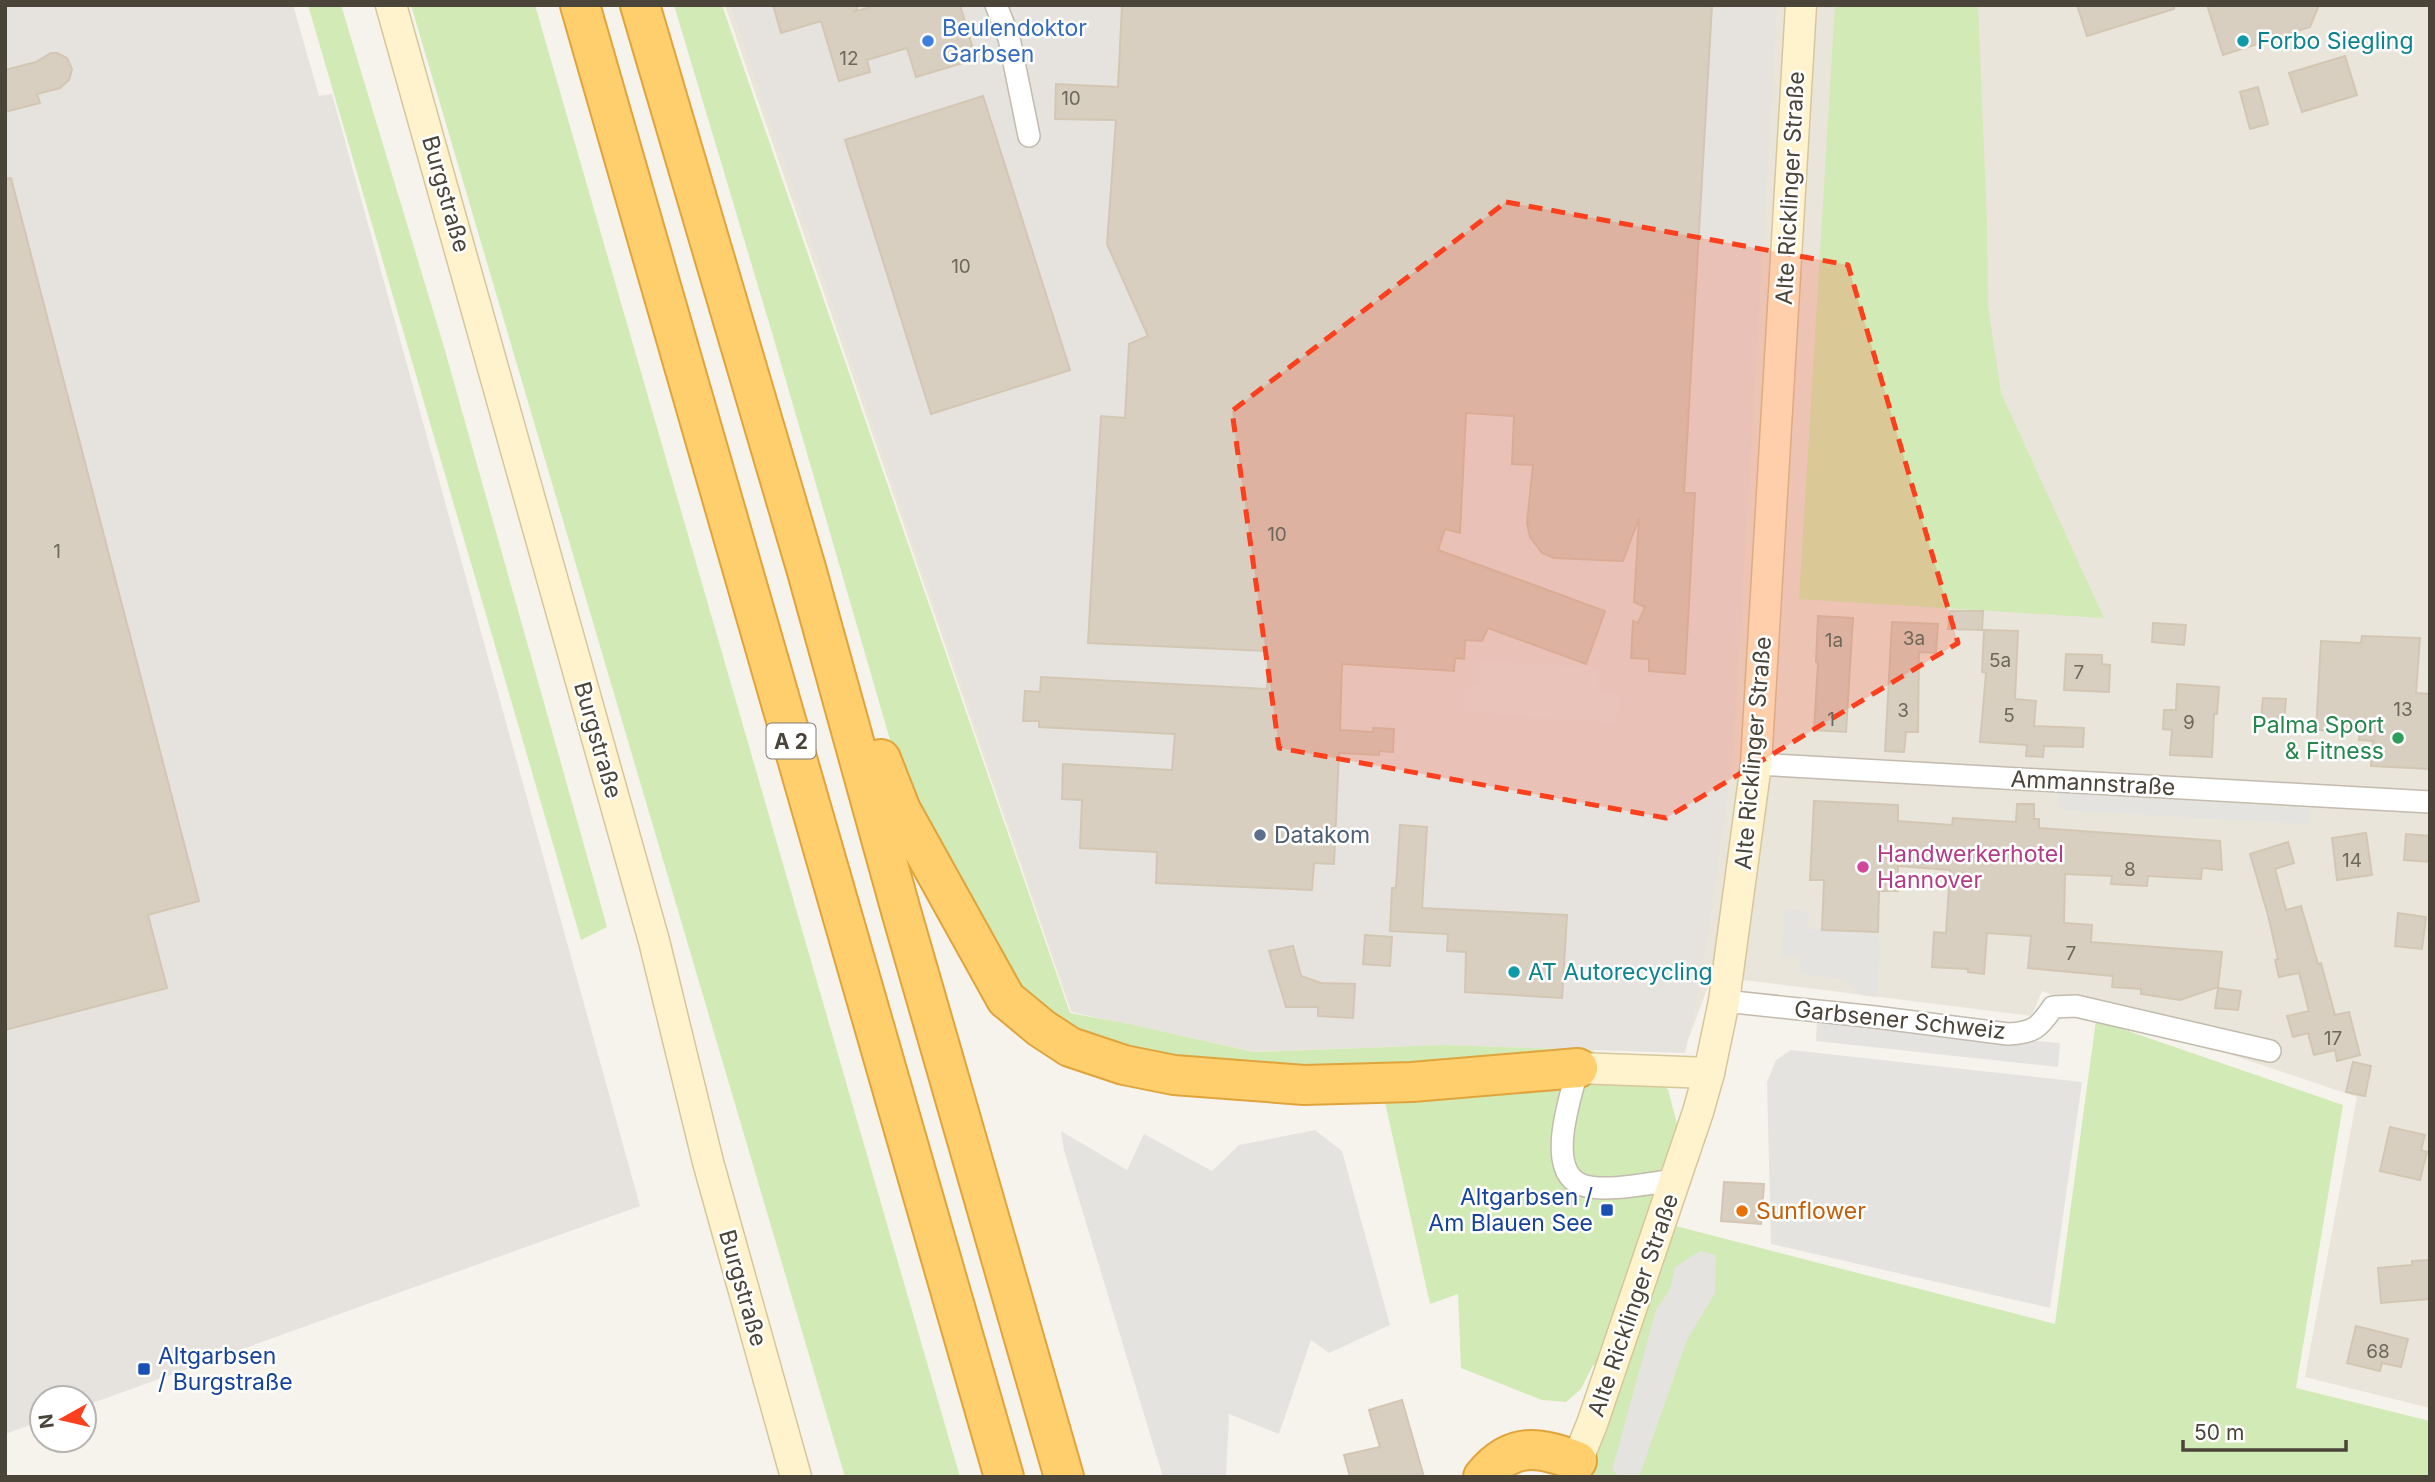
<svg xmlns="http://www.w3.org/2000/svg" width="2435" height="1482" font-family="Inter,sans-serif">
	<rect width="100%" height="100%" fill="#f6f3ec"/>
	<path fill="#eae5da" d="M725 5H2430V1408L2305 1377 2357 1097 2042 991 2032 1016 1712 976 1684 1051 1444 1045 1254 1052 1071 1012Z"/>
	<g fill="#e6e2dd">
		<path d="M5 5H293L319 96 332 94 640 1206 84 1406V1398H42V1421L5 1434Z"/>
		<path d="M731 5H1777L1733 754 1702 975 1685 1053 1442 1045 1253 1050 1073 1012Z"/>
	</g>
	<g fill="#d2eab5">
		<path d="M308 5H341L444 347 607 927 581 940Z"/>
		<path d="M411 5H535L960 1477H845Z"/>
		<path d="M674 5H722L1070 1013 1124 1023 1254 1052 1442 1045 1591 1050 1668 1089 1677 1124 1645 1218 2055 1324 2096 1020 2343 1105 2296 1388 2430 1421V1477H1581L1621 1370 1593 1365 1581 1389 1566 1402 1542 1400 1461 1368 1458 1294 1430 1304 1384 1098 1242 1067 1130 1051 1066 1026 1012 979 895 757 773 336Z"/>
		<path d="M1835 5H1978L1987 223 1988 306 2001 393 2104 618 1799 599Z"/>
	</g>
	<g fill="#e5e3e0">
		<path d="M1480 660 1598 668 1596 692 1620 694 1617 723 1465 712V686H1479Z"/>
		<path d="M2058 793 2309 808 2307 824 2062 810Z"/>
		<path d="M1785 909 1809 912 1808 929 1878 932 1880 951 1876 997 1860 995 1845 979 1799 974 1800 957 1782 956Z"/>
		<path d="M1817 1021 2060 1043 2058 1067 1816 1041Z"/>
		<path d="M1791 1050 2082 1082 2050 1308 1771 1244 1767 1082 1776 1060Z"/>
		<path d="M1315 1130 1342 1151 1390 1325 1329 1353 1311 1340 1279 1434 1229 1414 1226 1477H1163L1064 1150 1061 1131 1127 1170 1144 1134 1212 1171 1239 1145Z"/>
		<path d="M1700 1251 1716 1255 1715 1293 1687 1340 1639 1477H1620L1612 1470 1656 1310 1670 1289 1675 1267Z"/>
	</g>
	<g fill="#d8cfc1" stroke="#d3c7b4" stroke-width="2">
		<path d="M773 5H857V9L853 12 878 5H960L976 59 916 77 907 48 867 60 870 72 839 81 821 21 781 33Z"/>
		<path d="M1122 5H1712L1684 493H1695L1685 674 1649 671V659L1631 658 1633 621 1638 623 1645 607 1634 602 1639 518 1623 561 1554 558 1542 553 1530 537 1527 523 1533 465 1512 464 1514 416 1466 413 1460 533 1445 529 1438 550 1605 611 1586 664 1488 628 1482 641 1465 640 1464 659 1455 658 1454 671 1342 664 1340 730 1373 732V728L1394 729 1393 752 1379 751V755L1339 753 1334 864 1314 863 1312 890 1156 883 1157 852 1080 848 1082 800 1062 799 1063 764 1172 770 1175 734 1039 727V721H1023L1025 691 1040 692 1041 677 1267 689 1268 651 1088 643 1101 416 1125 418 1129 344 1148 336 1107 244 1116 120 1055 119 1056 84 1118 87Z"/>
		<path d="M2077 5H2174V9L2087 36Z"/>
		<path d="M2207 5H2319L2310 27 2223 55Z"/>
		<path d="M51 53H57L67 58 72 69 69 80 60 88 37 94 40 103 5 112V70L36 62Z"/>
		<path d="M2345 56 2357 95 2302 112 2289 73Z"/>
		<path d="M2258 87 2268 124 2250 129 2240 92Z"/>
		<path d="M983 96 1070 370 931 414 845 140Z"/>
		<path d="M11 178 199 901 148 915 167 988 5 1030V179Z"/>
		<path d="M1950 611H1983L1982 630 1948 629Z"/>
		<path d="M1818 616 1853 618 1846 732 1814 730 1818 663 1816 662Z"/>
		<path d="M1892 622 1938 624 1936 653 1919 652 1918 732H1906L1904 752 1885 751Z"/>
		<path d="M2153 623 2186 625 2184 645 2152 642Z"/>
		<path d="M1984 630 2018 631 2015 699 2036 701 2034 726 2084 728 2083 747 2044 746 2043 757 2026 756 2027 745 1980 742 1986 673 1982 672Z"/>
		<path d="M2362 636 2420 638 2416 693 2430 694V769L2371 766 2373 741 2359 740 2360 732 2316 730 2321 641 2361 643Z"/>
		<path d="M2066 654 2102 655V664L2110 665 2109 692 2064 690Z"/>
		<path d="M2177 684 2219 687 2217 714H2214L2212 757 2170 755 2172 730 2163 729 2164 710H2176Z"/>
		<path d="M2263 698 2286 699 2284 722 2261 720Z"/>
		<path d="M1814 801 1898 805V821L1952 825 1953 818 2016 822 2017 804H2034V819H2039V828L2220 841 2222 870 2202 868 2201 879 2148 876 2147 886 2111 884 2112 876 2065 874 2064 923 2092 925 2091 942 2222 952 2218 987 2180 1000 2141 994V989L2112 987 2113 976 2028 968 2031 936 1987 933 1984 974 1968 972V969L1932 967 1934 932 1946 933 1950 870 1898 866V891H1879L1878 932 1822 930 1824 880H1810Z"/>
		<path d="M1400 825 1427 827 1422 908 1567 915 1562 998 1465 992 1466 952 1447 951 1448 934 1390 931 1392 888H1396Z"/>
		<path d="M2366 833 2372 875 2337 880 2332 838Z"/>
		<path d="M2406 834 2430 836V862L2404 860Z"/>
		<path d="M2288 842 2294 863 2275 869 2286 910 2301 906 2318 964 2321 963 2335 1015 2349 1012 2360 1055 2337 1061 2335 1050 2314 1055 2308 1033 2293 1037 2287 1016 2309 1011 2299 973 2279 977 2275 960 2278 959 2268 915 2250 854Z"/>
		<path d="M2398 913 2426 917 2422 949 2395 946Z"/>
		<path d="M1365 935 1392 937 1390 966 1363 964Z"/>
		<path d="M1293 946 1301 976 1321 983 1355 984 1353 1018 1318 1016V1007H1286L1269 951Z"/>
		<path d="M2218 988 2241 991 2238 1010 2215 1008Z"/>
		<path d="M2353 1062 2371 1066 2365 1096 2346 1092Z"/>
		<path d="M2390 1127 2425 1135 2421 1150 2427 1152 2420 1180 2380 1171Z"/>
		<path d="M1724 1182 1764 1184 1761 1224 1721 1221Z"/>
		<path d="M2430 1260V1299L2381 1303 2378 1268 2412 1265V1261Z"/>
		<path d="M2356 1326 2408 1339 2401 1367 2382 1363 2380 1371 2347 1363Z"/>
		<path d="M1402 1400 1424 1477H1350L1344 1455 1380 1447 1369 1410Z"/>
	</g>
	<g fill="none" stroke-linecap="round" stroke-linejoin="round">
		<g stroke="#c2bbae" stroke-width="24">
			<g id="street">
				<path d="M996 5 1009 38 1029 136"/>
				<path d="M1756 764 2430 802"/>
				<path d="M1724 1001 1875 1017 2008 1034C2033 1033 2039 1028 2053 1007L2076 1006 2270 1051"/>
				<path d="M1578 1068C1571 1096 1544 1171 1582 1185 1605 1193 1650 1183 1675 1180"/>
			</g>
		</g>
		<g stroke="#d6c79b" stroke-width="33">
			<g id="secondary">
				<path d="M391 5 654 941 708 1162 796 1477"/>
				<path d="M1578 1068 1709 1073"/>
				<path d="M1577 1461 1592 1424 1698 1112 1709 1073 1724 1001 1756 764 1801 5"/>
			</g>
		</g>
		<g stroke="#e0a43c" stroke-width="42">
			<g id="highway">
				<path d="M580 5 1004 1477"/>
				<path d="M640 5 806 568 901 911 1064 1477"/>
				<path d="M881 759 901 810 1006 999 1041 1028 1070 1047 1124 1065 1174 1075 1304 1085 1412 1082 1578 1068"/>
				<path d="M1483 1477C1512 1441 1539 1447 1577 1461"/>
			</g>
		</g>
		<use href="#street" stroke="#fff" stroke-width="21"/>
		<use href="#secondary" stroke="#fff3cd" stroke-width="30"/>
		<use href="#highway" stroke="#ffcf6e" stroke-width="38"/>
	</g>
	<path fill="#fc3f1d" fill-opacity="0.2" stroke="#fc3f1d" stroke-width="5" stroke-dasharray="14 9" stroke-linejoin="round" d="M1506 202 1848 265 1958 643 1666 818 1279 748 1232 411Z"/>
	<circle fill="#3f7fe0" stroke="#fff" stroke-width="2.5" cx="928" cy="41" r="7"/>
	<g fill="#0f9aa8" stroke="#fff" stroke-width="2.5">
		<circle cx="2243" cy="41" r="7"/>
		<circle cx="1514" cy="972" r="7"/>
	</g>
	<circle fill="#2e9e5b" stroke="#fff" stroke-width="2.5" cx="2398" cy="738" r="7"/>
	<circle fill="#5c6f8a" stroke="#fff" stroke-width="2.5" cx="1260" cy="835" r="7"/>
	<circle fill="#d1479c" stroke="#fff" stroke-width="2.5" cx="1863" cy="867" r="7"/>
	<g fill="#1a4fb4" stroke="#fff" stroke-width="2.5">
		<rect x="1600" y="1203" width="14" height="14" rx="3.5"/>
		<rect x="137" y="1362" width="14" height="14" rx="3.5"/>
	</g>
	<circle fill="#e8710a" stroke="#fff" stroke-width="2.5" cx="1742" cy="1211" r="7"/>
	<g text-anchor="middle" dominant-baseline="central" stroke-width="5" stroke-linejoin="round" paint-order="stroke">
		<g font-size="19" fill="#6e675b">
			<text x="849" y="58">12</text>
			<text x="1071" y="98">10</text>
			<text x="961" y="266">10</text>
			<text x="1277" y="534">10</text>
			<text x="57" y="551">1</text>
			<text x="1914" y="638">3a</text>
			<text x="1834" y="640">1a</text>
			<text x="2000" y="660">5a</text>
			<text x="2079" y="672">7</text>
			<text x="2403" y="709">13</text>
			<text x="1903" y="710">3</text>
			<text x="2009" y="715">5</text>
			<text x="1831" y="719">1</text>
			<text x="2189" y="722">9</text>
			<text x="2352" y="860">14</text>
			<text x="2130" y="869">8</text>
			<text x="2071" y="953">7</text>
			<text x="2333" y="1038">17</text>
			<text x="2378" y="1351">68</text>
		</g>
		<rect fill="#fff" stroke="#817c74" stroke-width="2" x="766.5" y="723.5" width="49" height="35" rx="5"/>
		<g font-size="21" font-weight="bold" fill="#4b4439">
			<text x="791" y="741">A 2</text>
		</g>
		<g font-size="23" fill="#366cbe" stroke="#fff" text-anchor="start">
			<text x="942" y="28">Beulendoktor<tspan x="942" dy="26">Garbsen</tspan></text>
		</g>
		<g font-size="23" fill="#0d838f" stroke="#fff" text-anchor="start">
			<text x="2257" y="41">Forbo Siegling</text>
			<text x="1528" y="972">AT Autorecycling</text>
		</g>
		<g font-size="23" fill="#4b4439" stroke="#fff">
			<text transform="translate(1790 188) rotate(-87)">Alte Ricklinger Straße</text>
			<text transform="translate(446 194) rotate(74)">Burgstraße</text>
			<text transform="translate(598 740) rotate(74)">Burgstraße</text>
			<text transform="translate(1753 753) rotate(-85)">Alte Ricklinger Straße</text>
			<text transform="translate(2093 783) rotate(3)">Ammannstraße</text>
			<text transform="translate(1900 1020) rotate(6)">Garbsener Schweiz</text>
			<text transform="translate(743 1288) rotate(74)">Burgstraße</text>
			<text transform="translate(1633 1305) rotate(-71)">Alte Ricklinger Straße</text>
		</g>
		<g font-size="23" fill="#27864d" stroke="#fff" text-anchor="end">
			<text x="2384" y="725">Palma Sport<tspan x="2384" dy="26">&amp; Fitness</tspan></text>
		</g>
		<g font-size="23" fill="#4e5e75" stroke="#fff" text-anchor="start">
			<text x="1274" y="835">Datakom</text>
		</g>
		<g font-size="23" fill="#b23c85" stroke="#fff" text-anchor="start">
			<text x="1877" y="854">Handwerkerhotel<tspan x="1877" dy="26">Hannover</tspan></text>
		</g>
		<g font-size="23" fill="#164399" stroke="#fff" text-anchor="end">
			<text x="1593" y="1197">Altgarbsen /<tspan x="1593" dy="26">Am Blauen See</tspan></text>
			<text x="158" y="1356" text-anchor="start">Altgarbsen<tspan x="158" dy="26">/ Burgstraße</tspan></text>
		</g>
		<g font-size="23" fill="#c56008" stroke="#fff" text-anchor="start">
			<text x="1756" y="1211">Sunflower</text>
		</g>
	</g>
	<rect width="2435" height="1482" fill="none" stroke="#4b4439" stroke-width="14"/>
	<g transform="translate(63 1419) rotate(262)"><circle r="33" fill="#ffffff" stroke="#b7b4b0" stroke-width="2"/>
	<path d="M0-5L12 26L0 18L-12 26Z" fill="#fc3f1d"/>
	<text y="-10" font-size="19" font-weight="bold" text-anchor="middle" fill="#4b4439">N</text>
	</g>
	<path d="M2183 1440v10h163v-10" fill="none" stroke="#4b4439" stroke-width="3.5"/>
	<text x="2194" y="1440" font-size="21" fill="#4b4439" stroke="#ffffff" stroke-width="5" paint-order="stroke">50 m</text>
</svg>
